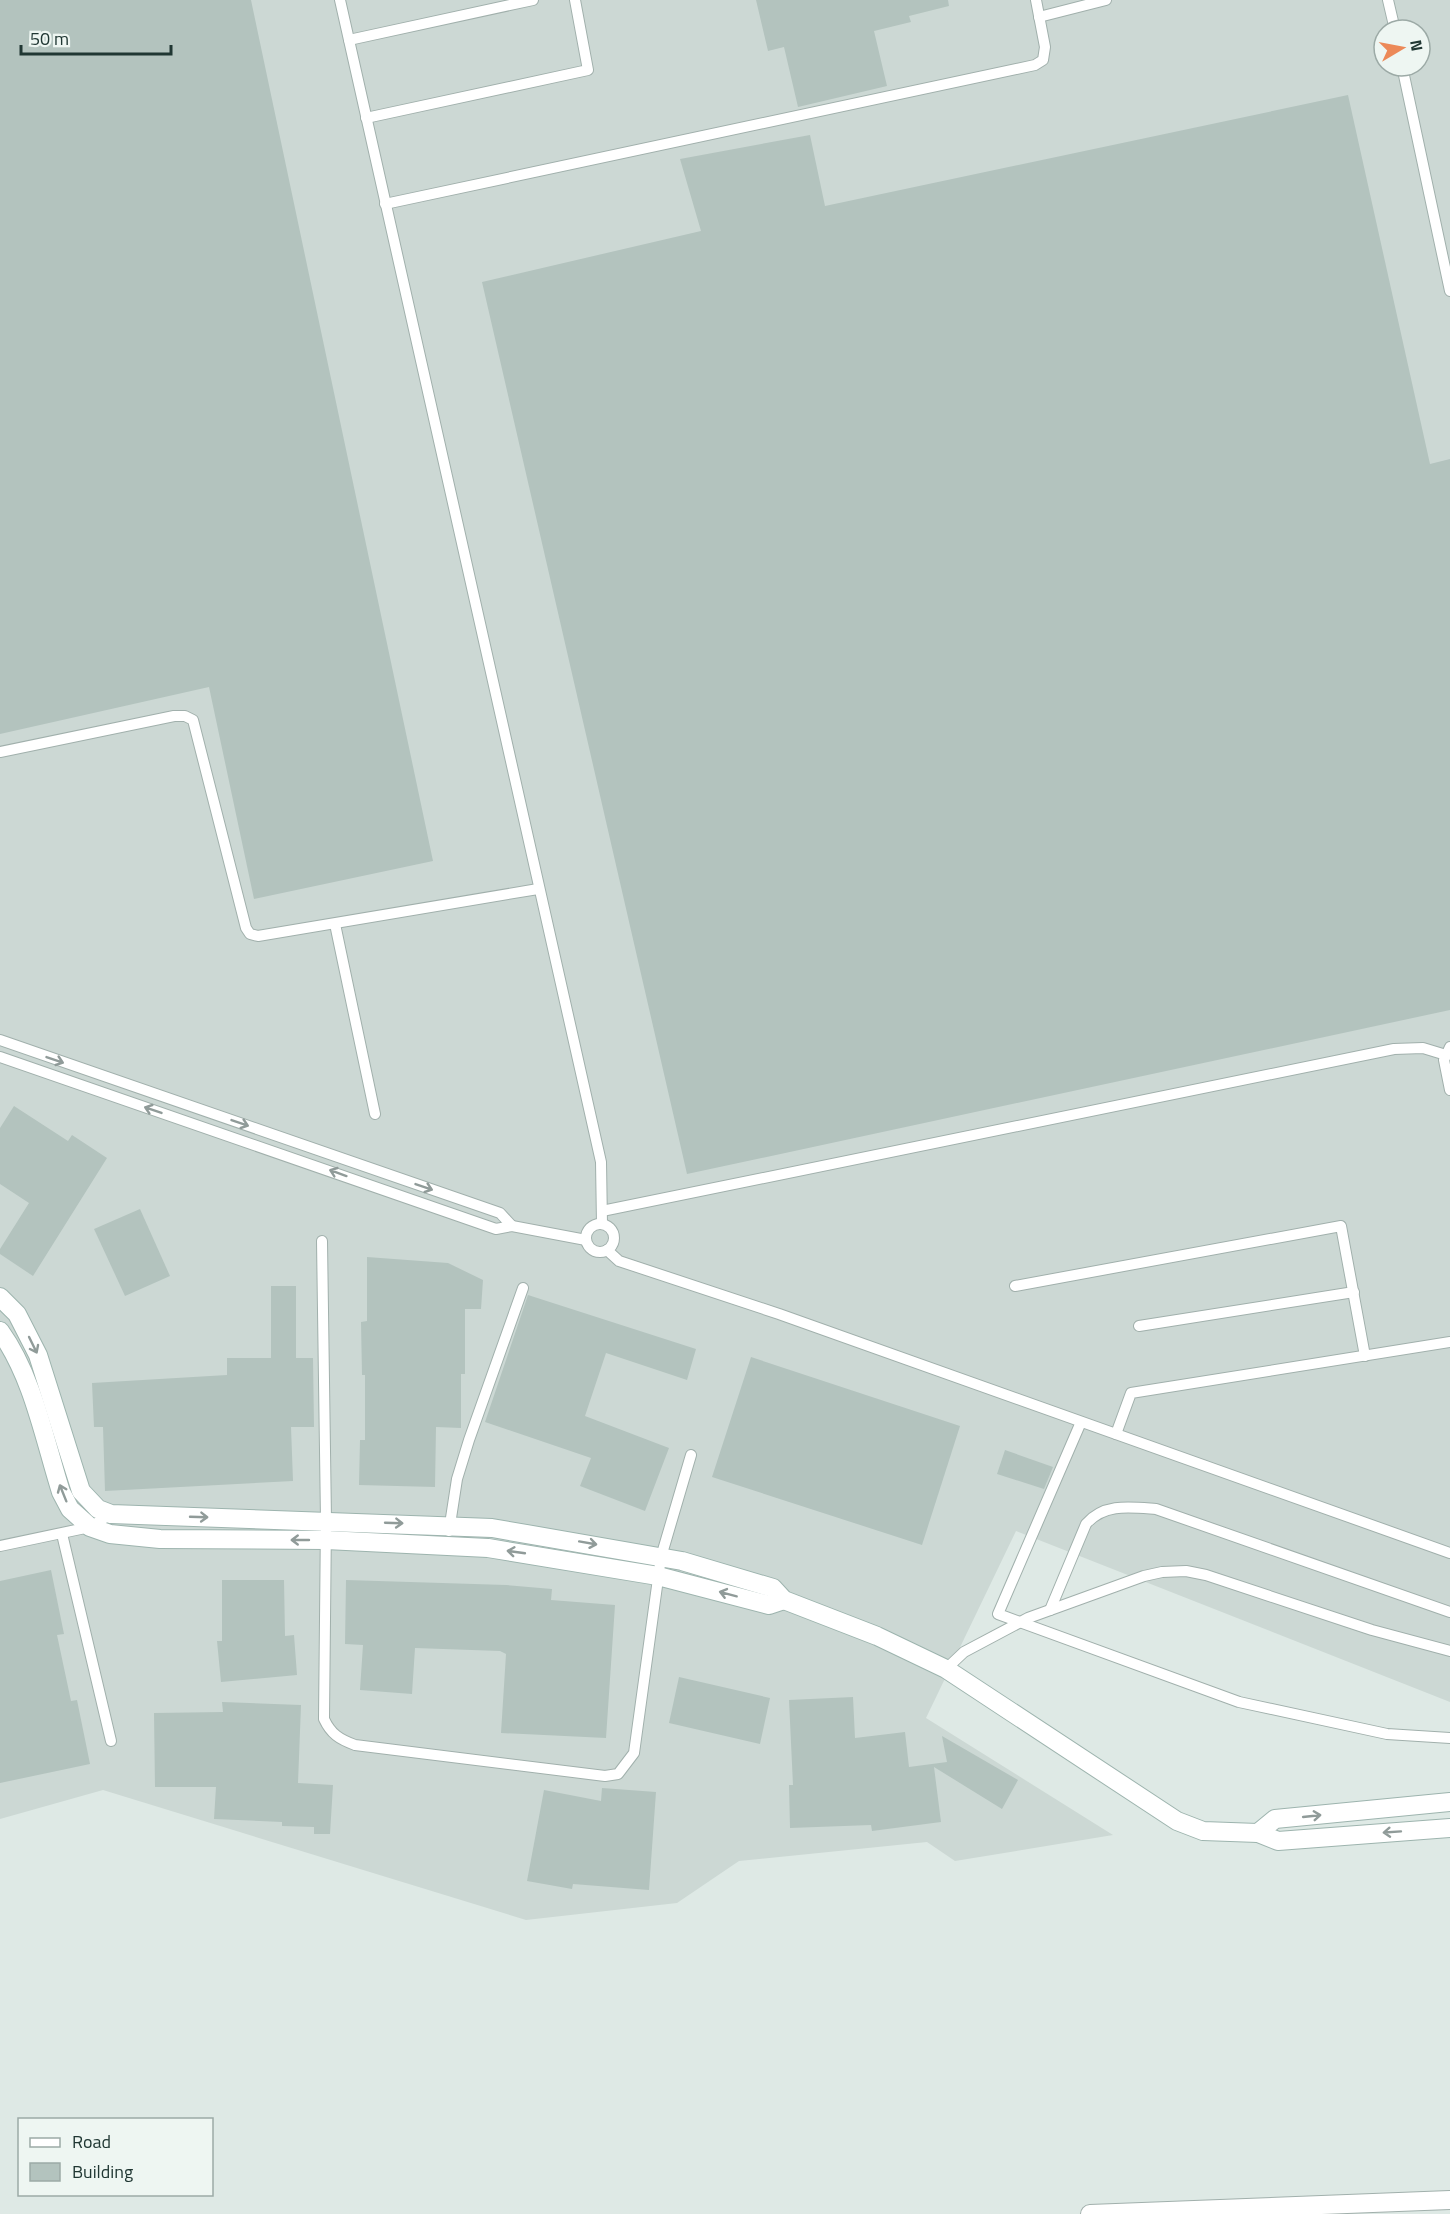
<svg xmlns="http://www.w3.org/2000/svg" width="1450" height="2214" font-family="'Titillium Web',sans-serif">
	<rect width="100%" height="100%" fill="#dee9e5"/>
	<path fill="#ccd8d4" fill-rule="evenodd" d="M0 0H1450V1702L1016 1531 926 1718 1113 1835 955 1861 927 1842 739 1861 677 1903 526 1920 103 1790 0 1819ZM1384 30H1420V66H1384Z"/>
	<g fill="#b3c3be">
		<path d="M0 0H251L433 861 254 899 209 687 0 734Z"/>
		<path d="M756 0H948L949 6 909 16 911 22 874 31 887 86 798 107 784 47 768 51Z"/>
		<path d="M1348 95 1430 464 1450 459V1010L687 1174 482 282 701 231 680 159 810 135 825 206Z"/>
		<path d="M14 1106 68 1141 72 1135 107 1158 33 1276 0 1254V1249L29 1203 0 1184V1128Z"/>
		<path d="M140 1209 170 1276 125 1296 94 1229Z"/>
		<path d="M367 1257 448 1263 483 1280 481 1309H465V1374H461V1428L436 1427 435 1487 359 1485 360 1440H365V1375H362L361 1322 367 1321Z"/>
		<path d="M271 1286H296V1358H313L314 1427H291L293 1481 105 1491 103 1427H94L92 1383 227 1375V1358H271Z"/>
		<path d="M528 1295 696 1349 687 1380 606 1353 585 1416 669 1448 645 1511 580 1486 591 1458 485 1422Z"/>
		<path d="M751 1357 960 1426 922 1545 712 1477Z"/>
		<path d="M1005 1450 1053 1467 1044 1489 997 1474Z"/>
		<path d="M51 1570 64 1634 57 1635 71 1701 77 1700 90 1764 0 1783V1581Z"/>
		<path d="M222 1580H284L285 1636 294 1635 297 1675 221 1682 217 1641H222Z"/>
		<path d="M346 1580 506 1585 552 1589 551 1600 615 1605 606 1738 501 1733 506 1654 500 1651 415 1648 412 1694 360 1690 363 1645 345 1644Z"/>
		<path d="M679 1677 770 1698 760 1744 669 1723Z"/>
		<path d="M853 1697 855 1738 905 1732 909 1767 947 1762 942 1736 1018 1780 1002 1809 934 1767 941 1822 872 1831 871 1825 790 1828 789 1785H793L789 1700Z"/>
		<path d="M222 1702 301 1705 298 1783 333 1785 330 1834H314V1827L282 1826V1822L214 1819 216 1787H155L154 1713 223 1712Z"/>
		<path d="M602 1788 656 1792 649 1890 573 1884 572 1889 527 1881 544 1790 601 1801Z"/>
	</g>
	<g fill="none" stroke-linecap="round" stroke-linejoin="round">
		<g stroke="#a1b0ac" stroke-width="12">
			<g id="lane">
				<path d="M340 0 601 1162 602 1224"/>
				<path d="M1388 0 1395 30"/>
				<path d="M1039 17 1106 0"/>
				<path d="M349 40 533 0"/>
				<path d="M1402 66 1450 291"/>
				<path d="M366 118 588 70 575 0"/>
				<path d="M385 204 1035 65 1043 60 1045 47 1036 0"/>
				<path d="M0 752 174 716H185L193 720 246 928 250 934 258 936 538 889"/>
				<path d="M335 924 375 1114"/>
				<path d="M0 1040 500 1213 512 1226"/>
				<path d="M1450 1047 1444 1060 1450 1090"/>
				<path d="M0 1057 496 1229 512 1226 586 1240"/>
				<path d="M602 1211 1394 1049 1423 1048 1446 1055"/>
				<circle cx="600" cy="1238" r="14"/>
				<path d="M322 1241 326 1520 324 1719C331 1734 339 1739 355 1745L605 1776 618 1774 634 1753 661 1557 691 1455"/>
				<path d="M607 1250 619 1261 779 1314 1450 1553"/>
				<path d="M1015 1286 1341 1226 1365 1356"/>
				<path d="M1139 1326 1354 1292"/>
				<path d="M1081 1422 998 1614 1239 1702 1387 1734 1450 1738"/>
				<path d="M1116 1434 1131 1393 1450 1342"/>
				<path d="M449 1531 457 1479 469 1440 523 1288"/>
				<path d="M62 1534 111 1741"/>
				<path d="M0 1546 90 1527 111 1514"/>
				<path d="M1050 1610 1086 1524C1104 1503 1130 1507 1156 1509L1450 1612"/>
				<path d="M946 1669 964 1652 1028 1618 1144 1576 1162 1572 1186 1571 1206 1575 1372 1630 1450 1651"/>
			</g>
		</g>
		<g stroke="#a1b0ac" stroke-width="20">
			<path id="street" d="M1090 2214 1450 2200"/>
		</g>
		<g stroke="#9db4ae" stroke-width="20">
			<g id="secondary">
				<path d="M0 1297 17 1314 38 1355 81 1491 98 1509 111 1514 492 1528 682 1561 773 1588 784 1600 877 1636 946 1669 1177 1821 1203 1831 1258 1833 1278 1841 1450 1828"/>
				<path d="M0 1331C33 1377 44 1438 61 1492L70 1509 90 1527 110 1534 160 1539 326 1540 488 1548 658 1576 769 1605 784 1600"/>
				<path d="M1258 1833 1275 1819 1450 1802"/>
			</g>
		</g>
		<use href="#lane" stroke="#fff" stroke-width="10"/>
		<use href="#street" stroke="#fff" stroke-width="18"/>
		<use href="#secondary" stroke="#fff" stroke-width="18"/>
	</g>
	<defs><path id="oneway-shaft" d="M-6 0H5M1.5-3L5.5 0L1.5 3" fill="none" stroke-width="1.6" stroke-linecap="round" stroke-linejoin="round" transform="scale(1.5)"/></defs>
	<g stroke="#909b99">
		<use href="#oneway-shaft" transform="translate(55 1060) rotate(19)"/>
		<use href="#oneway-shaft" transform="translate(153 1110) rotate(-161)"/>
		<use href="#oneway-shaft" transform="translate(240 1123) rotate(19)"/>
		<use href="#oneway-shaft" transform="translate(338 1173) rotate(-160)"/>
		<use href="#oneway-shaft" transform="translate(424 1187) rotate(19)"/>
		<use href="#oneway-shaft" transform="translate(33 1345) rotate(64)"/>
		<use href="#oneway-shaft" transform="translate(63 1493) rotate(-112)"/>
		<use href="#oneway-shaft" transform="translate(199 1517) rotate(2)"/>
		<use href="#oneway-shaft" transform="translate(394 1523) rotate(2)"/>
		<use href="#oneway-shaft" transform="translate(300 1540) rotate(-180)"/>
		<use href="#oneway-shaft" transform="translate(588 1543) rotate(10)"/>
		<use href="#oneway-shaft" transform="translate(516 1552) rotate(-172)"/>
		<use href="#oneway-shaft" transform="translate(728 1594) rotate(-165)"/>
		<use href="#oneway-shaft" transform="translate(1312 1816) rotate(-6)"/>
		<use href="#oneway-shaft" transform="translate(1392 1832) rotate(176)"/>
	</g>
	<rect x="18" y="2118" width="195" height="78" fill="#eef6f2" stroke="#9caaa6" stroke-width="1.5"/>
	<rect x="30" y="2138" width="30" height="9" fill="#ffffff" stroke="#9caaa6" stroke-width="1.5"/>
	<text x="72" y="2148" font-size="18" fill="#203733">Road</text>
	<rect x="30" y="2163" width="30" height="18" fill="#b3c3be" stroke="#9caaa6" stroke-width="1.5"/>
	<text x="72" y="2178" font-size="18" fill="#203733">Building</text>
	<g transform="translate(1402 48) rotate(80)"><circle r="28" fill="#eef6f2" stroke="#9caaa6" stroke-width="1.5"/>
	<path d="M0-4.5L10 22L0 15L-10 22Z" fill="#ec8958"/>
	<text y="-9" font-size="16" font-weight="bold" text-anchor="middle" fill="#203733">N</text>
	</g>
	<path d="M21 45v9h150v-9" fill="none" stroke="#203733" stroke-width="3"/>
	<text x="30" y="45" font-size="18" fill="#203733" stroke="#eef6f2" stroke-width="4.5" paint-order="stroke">50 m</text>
</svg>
